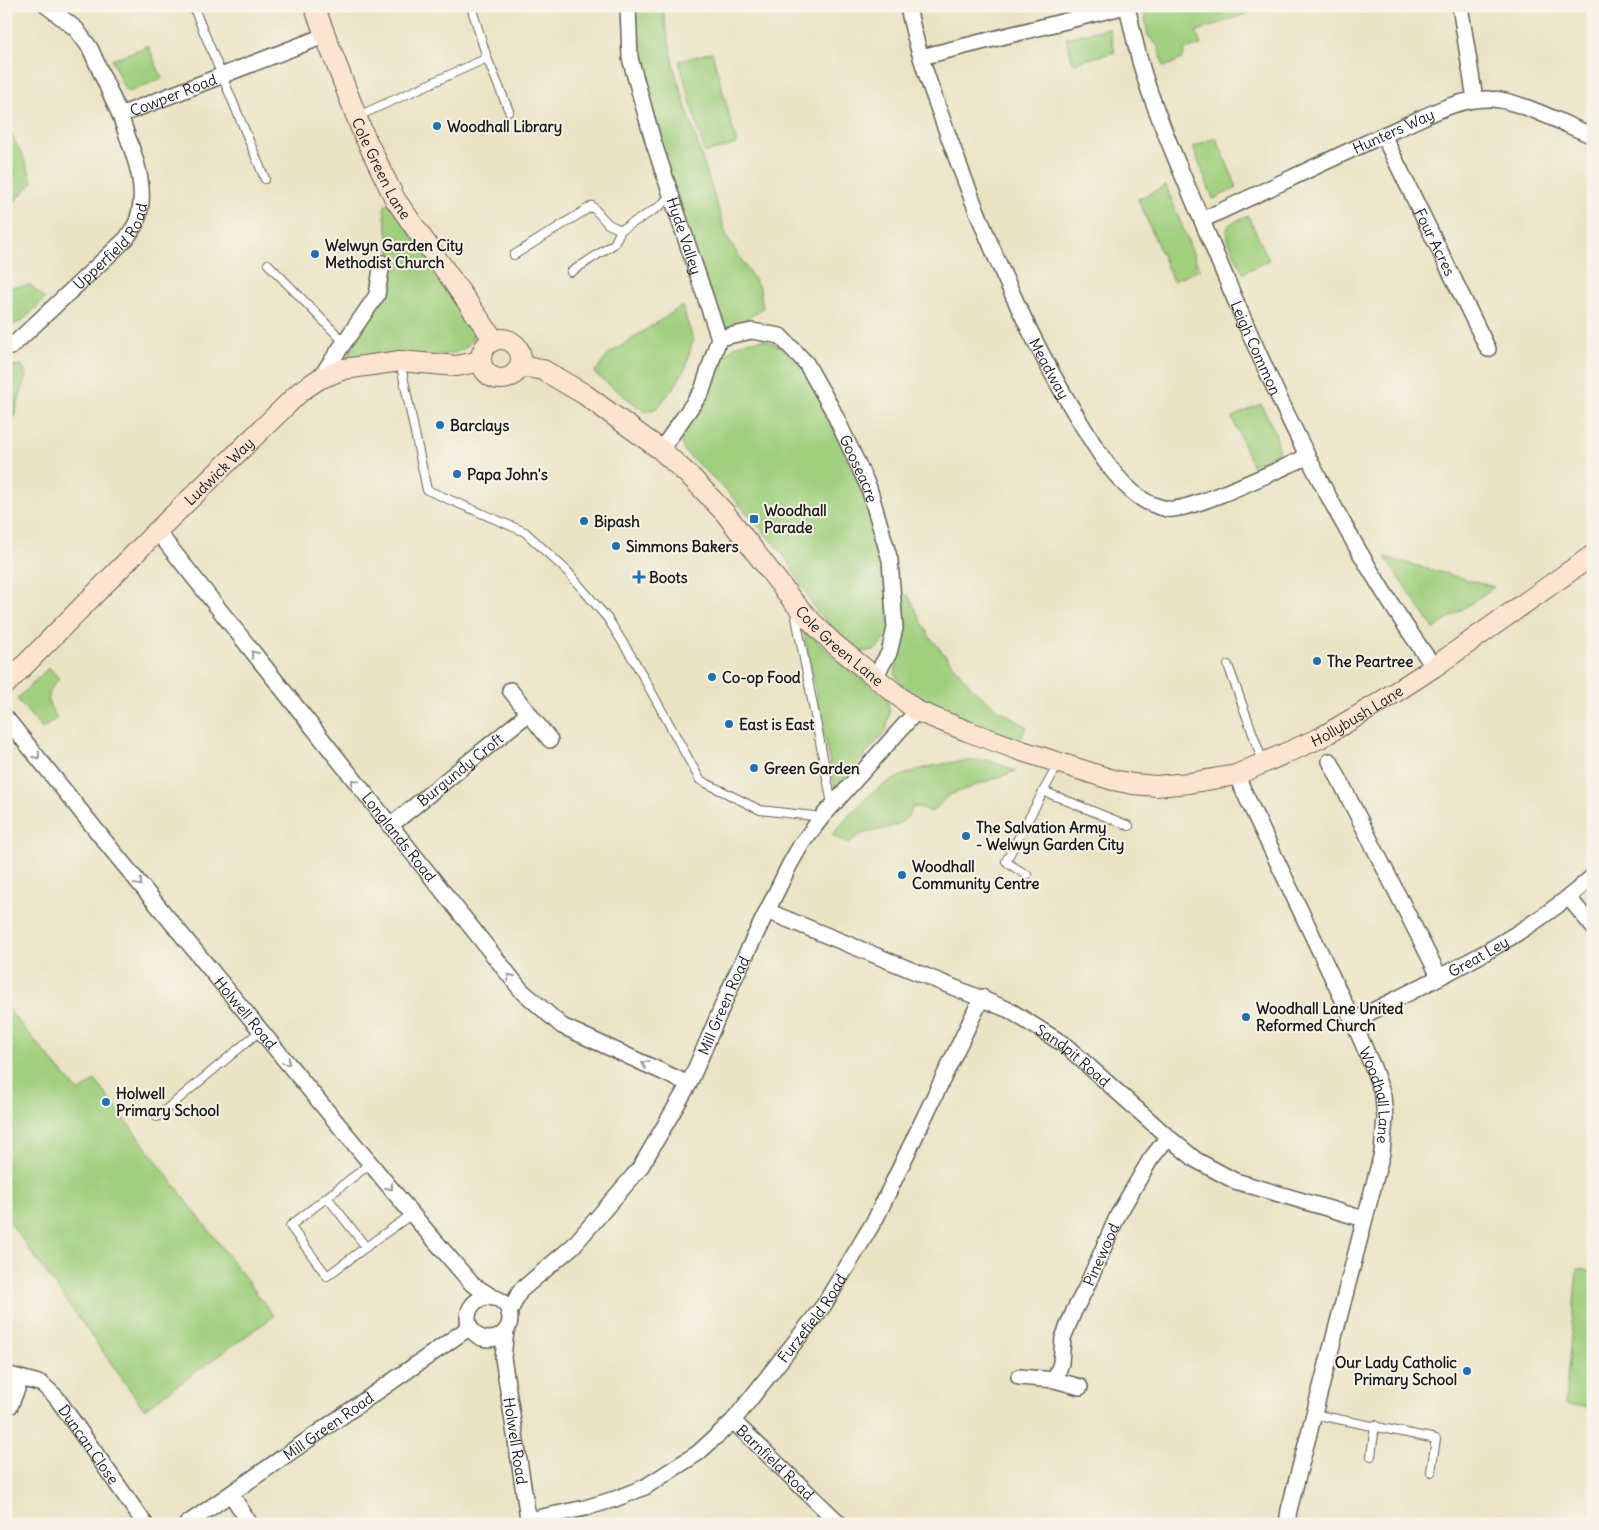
<svg xmlns="http://www.w3.org/2000/svg" width="1599" height="1530" font-family="Delius,sans-serif">
	<rect width="100%" height="100%" fill="#f7f3e8"/>
	<filter id="ink" filterUnits="userSpaceOnUse"><feTurbulence type="fractalNoise" baseFrequency=".02" numOctaves="2"/><feDisplacementMap in="SourceGraphic" scale="10" xChannelSelector="R" yChannelSelector="G"/><feConvolveMatrix kernelMatrix="1 2 1 2 8 2 1 2 1" color-interpolation-filters="sRGB"/></filter>
	<filter id="wash" filterUnits="userSpaceOnUse"><feTurbulence type="fractalNoise" baseFrequency=".0096" numOctaves="4" result="noise"/><feDisplacementMap in="SourceGraphic" scale="20" xChannelSelector="R" yChannelSelector="G"/><feGaussianBlur stdDeviation="1.12" result="paint"/><feColorMatrix in="noise" values="0 0 0 0 0 0 0 0 0 0 0 0 0 0 0 0 0 1.4 0 .05"/><feComposite in="paint" operator="in"/></filter>
	<g filter="url(#wash)">
		<rect width="100%" height="100%" fill="#eae3c4"/>
		<g fill="#a0cf7e" stroke="#5e764d">
			<path d="M635 6H662L675 72 727 237 760 289 763 308 744 321 722 329 659 142 636 56Z"/>
			<path d="M1143 6H1250L1251 12 1196 32 1201 45 1185 50 1182 59 1164 67 1158 46 1148 36Z"/>
			<path d="M1109 28 1115 52 1073 63 1066 38Z"/>
			<path d="M148 46 162 78 129 92 125 90 112 60Z"/>
			<path d="M712 52 737 144 705 153 679 61Z"/>
			<path d="M6 126 22 154 33 182 6 211Z"/>
			<path d="M1216 137 1237 188 1213 199 1193 147Z"/>
			<path d="M1166 186 1199 269 1173 281 1138 199Z"/>
			<path d="M389 203 475 323C475 346 463 352 443 355L345 359 386 293 390 278 391 261 384 208 386 204Z"/>
			<path d="M1248 216 1269 260 1243 273 1228 240 1227 228 1230 224Z"/>
			<path d="M31 285 45 299 22 321 6 328V288Z"/>
			<path d="M682 306 693 339 686 367 675 386 657 408 645 412 594 373 609 354Z"/>
			<path d="M764 340 782 347 800 364 835 428 865 500 887 572 889 631 883 643 875 650 859 652 817 612 786 558 759 526 719 483 683 450 681 437 686 426 701 411 714 387 725 355 737 345 751 341Z"/>
			<path d="M22 365 26 376 12 423H6V367Z"/>
			<path d="M1261 404C1267 418 1280 436 1278 452L1252 465 1232 417Z"/>
			<path d="M1385 557 1494 587 1434 629Z"/>
			<path d="M908 595 929 636 972 688 995 707 1027 727 1020 740C984 728 935 714 906 690 902 686 898 679 895 674L901 632 900 597Z"/>
			<path d="M803 628 834 658 887 699 890 711 886 731 835 789Z"/>
			<path d="M49 667 59 679C45 693 46 702 57 718L42 729 17 699Z"/>
			<path d="M988 760 1016 771 949 795 932 812 920 807H913C903 837 863 824 850 843H846L832 835C846 819 866 795 885 784 917 766 952 761 988 760Z"/>
			<path d="M6 1007 79 1092 95 1080 274 1316 144 1409 6 1217Z"/>
			<path d="M1577 1269 1593 1271V1408L1565 1404Z"/>
		</g>
	</g>
	<g filter="url(#ink)">
		<g fill="none" stroke-linecap="round" stroke-linejoin="round">
			<g stroke="#646257" stroke-width="10">
				<g id="lane">
					<path d="M193 6 265 179"/>
					<path d="M471 6 487 58 509 111"/>
					<path d="M356 117 487 58"/>
					<path d="M514 255 592 206 608 224 621 230 659 207 671 195"/>
					<path d="M268 264 344 342"/>
					<path d="M571 272 614 244 621 230"/>
					<path d="M400 362 427 490 525 532 567 571 608 619 635 662 700 780 760 810 822 817"/>
					<path d="M795 612 832 804"/>
					<path d="M1228 665 1263 762"/>
					<path d="M1043 791 1129 826"/>
					<path d="M1027 875 1009 864 1006 861 1058 764"/>
					<path d="M157 1117 261 1030"/>
					<path d="M327 1197 366 1247 327 1276 290 1226 371 1163"/>
					<path d="M366 1247 412 1214"/>
					<path d="M1313 1414 1436 1439 1431 1472"/>
					<path d="M1371 1456 1375 1425"/>
				</g>
			</g>
			<g stroke="#646257" stroke-width="18">
				<g id="street">
					<path id="s1" d="M47 6 76 29 90 48 120 115 324 36"/>
					<path id="s2" d="M628 6 630 58 654 144 719 338 702 391 661 450"/>
					<path id="s3" d="M908 6C916 49 932 91 947 132 983 232 1024 330 1079 420 1095 447 1115 481 1142 499 1149 504 1159 507 1167 509 1189 513 1281 468 1307 457"/>
					<path id="s4" d="M1127 6C1134 38 1141 70 1153 101 1170 148 1191 194 1210 240 1271 388 1340 537 1434 667"/>
					<path d="M1460 6 1475 99"/>
					<path d="M921 57 1126 6"/>
					<path id="s5" d="M1383 135 1488 349"/>
					<path id="s6" d="M1202 220C1267 190 1332 158 1397 129 1427 116 1457 98 1490 99 1517 99 1566 125 1593 136"/>
					<path id="s7" d="M719 338 752 331 780 336 806 363 832 409 869 488 890 560 895 628 889 653 875 676"/>
					<path id="s8" d="M6 348 11 347 127 238C130 232 135 227 137 221 150 185 131 149 120 115"/>
					<path d="M319 379 377 295 382 263"/>
					<path id="s9" d="M157 531 521 990 562 1026 689 1084"/>
					<path d="M510 690 550 740"/>
					<path id="s10" d="M6 718 116 855 412 1214 472 1284 494 1298"/>
					<path d="M1330 761 1439 976"/>
					<path id="s11" d="M1236 775 1353 1021 1374 1070 1383 1096 1385 1118 1382 1153 1289 1510 1287 1524"/>
					<path id="s12" d="M390 826 529 713"/>
					<path d="M1569 898 1593 927"/>
					<path id="s13" d="M767 911 1009 1010 1065 1045 1168 1137 1196 1160 1235 1181 1364 1219"/>
					<path id="s14" d="M1353 1021C1435 979 1525 939 1593 876"/>
					<circle cx="489" cy="1318" r="21"/>
					<path id="s15" d="M509 1313 520 1291 573 1246 640 1168 689 1084 734 979 790 864 802 843 822 817 917 711"/>
					<path id="s16" d="M506 1330 503 1358 529 1524"/>
					<path id="s17" d="M6 1374 42 1384 56 1397 145 1524"/>
					<path d="M1019 1377 1055 1380 1080 1387"/>
					<path id="s18" d="M1055 1380 1061 1363 1063 1338 1074 1311 1085 1290 1118 1215 1150 1160 1168 1137"/>
					<path d="M6 1408 10 1406 21 1379"/>
					<path id="s19" d="M733 1421 840 1524"/>
					<path d="M231 1494 250 1524"/>
					<path id="s20" d="M528 1520 585 1508 615 1499 645 1487 698 1453 733 1421 824 1305 876 1218 982 997"/>
					<path id="s21" d="M187 1524 470 1327"/>
				</g>
			</g>
			<g stroke="#646257" stroke-width="22">
				<g id="secondary">
					<path id="s22" d="M314 6 362 131 395 199 494 340"/>
					<circle cx="501" cy="359" r="20"/>
					<path id="s23" d="M520 366 543 370 584 394 661 450 693 479 725 513 793 601 811 621 833 643 917 711 967 731 1022 751 1113 780 1133 784 1156 786 1189 783 1236 775 1320 738 1379 703 1434 667 1593 555"/>
					<path id="s24" d="M6 684 157 531 301 391 319 379 344 369 400 361 457 366 481 361"/>
				</g>
			</g>
			<use href="#lane" stroke="#fff" stroke-width="8"/>
			<use href="#street" stroke="#fff" stroke-width="15"/>
			<use href="#secondary" stroke="#fde4d1" stroke-width="20"/>
		</g>
		<defs><path id="oneway-chevron" d="M-2-3.5L2.5 0L-2 3.5" fill="none" stroke-width="1.6" stroke-linecap="round" stroke-linejoin="round" transform="scale(1.25)"/></defs>
		<g stroke="#999">
			<use href="#oneway-chevron" transform="translate(254 654) rotate(-128)"/>
			<use href="#oneway-chevron" transform="translate(37 756) rotate(51)"/>
			<use href="#oneway-chevron" transform="translate(354 782) rotate(-128)"/>
			<use href="#oneway-chevron" transform="translate(139 883) rotate(50)"/>
			<use href="#oneway-chevron" transform="translate(510 977) rotate(-129)"/>
			<use href="#oneway-chevron" transform="translate(287 1062) rotate(50)"/>
			<use href="#oneway-chevron" transform="translate(645 1064) rotate(-155)"/>
			<use href="#oneway-chevron" transform="translate(390 1187) rotate(51)"/>
		</g>
	</g>
	<g fill="#1f6fb2" stroke="#f7f3e8" stroke-width="2">
		<circle cx="437" cy="126" r="5"/>
		<circle cx="315" cy="254" r="5"/>
		<circle cx="440" cy="425" r="5"/>
		<circle cx="457" cy="474" r="5"/>
		<rect x="749" y="514" width="10" height="10" rx="2.5"/>
		<circle cx="584" cy="521" r="5"/>
		<circle cx="616" cy="546" r="5"/>
		<path d="M636.5 569.5h5v5h5v5h-5v5h-5v-5h-5v-5h5z"/>
		<circle cx="1317" cy="661" r="5"/>
		<circle cx="712" cy="677" r="5"/>
		<circle cx="729" cy="724" r="5"/>
		<circle cx="754" cy="768" r="5"/>
		<circle cx="966" cy="836" r="5"/>
		<circle cx="902" cy="875" r="5"/>
		<circle cx="1246" cy="1017" r="5"/>
		<circle cx="106" cy="1102" r="5"/>
		<circle cx="1467" cy="1371" r="5"/>
	</g>
	<g text-anchor="middle" dominant-baseline="central" stroke-width="4" stroke-linejoin="round" paint-order="stroke">
		<g font-size="15" fill="#1c1c1c" stroke="#f7f3e8">
			<text stroke="none"><textPath href="#s1" startOffset="191">Cowper Road</textPath></text>
			<text stroke="none"><textPath href="#s6" startOffset="211">Hunters Way</textPath></text>
			<text stroke="none"><textPath href="#s22" startOffset="176">Cole Green Lane</textPath></text>
			<text stroke="none"><textPath href="#s2" startOffset="238">Hyde Valley</textPath></text>
			<text stroke="none"><textPath href="#s5" startOffset="119">Four Acres</textPath></text>
			<text stroke="none"><textPath href="#s8" startOffset="148">Upperfield Road</textPath></text>
			<text stroke="none"><textPath href="#s4" startOffset="366">Leigh Common</textPath></text>
			<text stroke="none"><textPath href="#s3" startOffset="390">Meadway</textPath></text>
			<text stroke="none"><textPath href="#s7" startOffset="218">Gooseacre</textPath></text>
			<text stroke="none"><textPath href="#s24" startOffset="301">Ludwick Way</textPath></text>
			<text stroke="none"><textPath href="#s23" startOffset="432">Cole Green Lane</textPath></text>
			<text stroke="none"><textPath href="#s23" startOffset="1000">Hollybush Lane</textPath></text>
			<text stroke="none"><textPath href="#s12" startOffset="90">Burgundy Croft</textPath></text>
			<text stroke="none"><textPath href="#s9" startOffset="390">Longlands Road</textPath></text>
			<text stroke="none"><textPath href="#s14" startOffset="141">Great Ley</textPath></text>
			<text stroke="none"><textPath href="#s15" startOffset="380">Mill Green Road</textPath></text>
			<text stroke="none"><textPath href="#s10" startOffset="380">Holwell Road</textPath></text>
			<text stroke="none"><textPath href="#s13" startOffset="340">Sandpit Road</textPath></text>
			<text stroke="none"><textPath href="#s11" startOffset="351">Woodhall Lane</textPath></text>
			<text stroke="none"><textPath href="#s18" startOffset="135">Pinewood</textPath></text>
			<text stroke="none"><textPath href="#s20" startOffset="362">Furzefield Road</textPath></text>
			<text stroke="none"><textPath href="#s21" startOffset="172">Mill Green Road</textPath></text>
			<text stroke="none"><textPath href="#s16" startOffset="112">Holwell Road</textPath></text>
			<text stroke="none"><textPath href="#s17" startOffset="114">Duncan Close</textPath></text>
			<text stroke="none"><textPath href="#s19" startOffset="59">Barnfield Road</textPath></text>
		</g>
		<g font-size="15" font-weight="bold" fill="#1c1c1c" stroke="#f7f3e8" text-anchor="start">
			<text x="447" y="126">Woodhall Library</text>
			<text x="325" y="245">Welwyn Garden City<tspan x="325" dy="17">Methodist Church</tspan></text>
			<text x="450" y="425">Barclays</text>
			<text x="467" y="474">Papa John's</text>
			<text x="764" y="510">Woodhall<tspan x="764" dy="17">Parade</tspan></text>
			<text x="594" y="521">Bipash</text>
			<text x="626" y="546">Simmons Bakers</text>
			<text x="649" y="577">Boots</text>
			<text x="1327" y="661">The Peartree</text>
			<text x="722" y="677">Co-op Food</text>
			<text x="739" y="724">East is East</text>
			<text x="764" y="768">Green Garden</text>
			<text x="976" y="827">The Salvation Army<tspan x="976" dy="17">- Welwyn Garden City</tspan></text>
			<text x="912" y="866">Woodhall<tspan x="912" dy="17">Community Centre</tspan></text>
			<text x="1256" y="1008">Woodhall Lane United<tspan x="1256" dy="17">Reformed Church</tspan></text>
			<text x="116" y="1093">Holwell<tspan x="116" dy="17">Primary School</tspan></text>
			<text x="1457" y="1362" text-anchor="end">Our Lady Catholic<tspan x="1457" dy="17">Primary School</tspan></text>
		</g>
	</g>
	<rect width="1599" height="1530" fill="none" stroke="#f7f3e8" stroke-width="25"/>
</svg>
